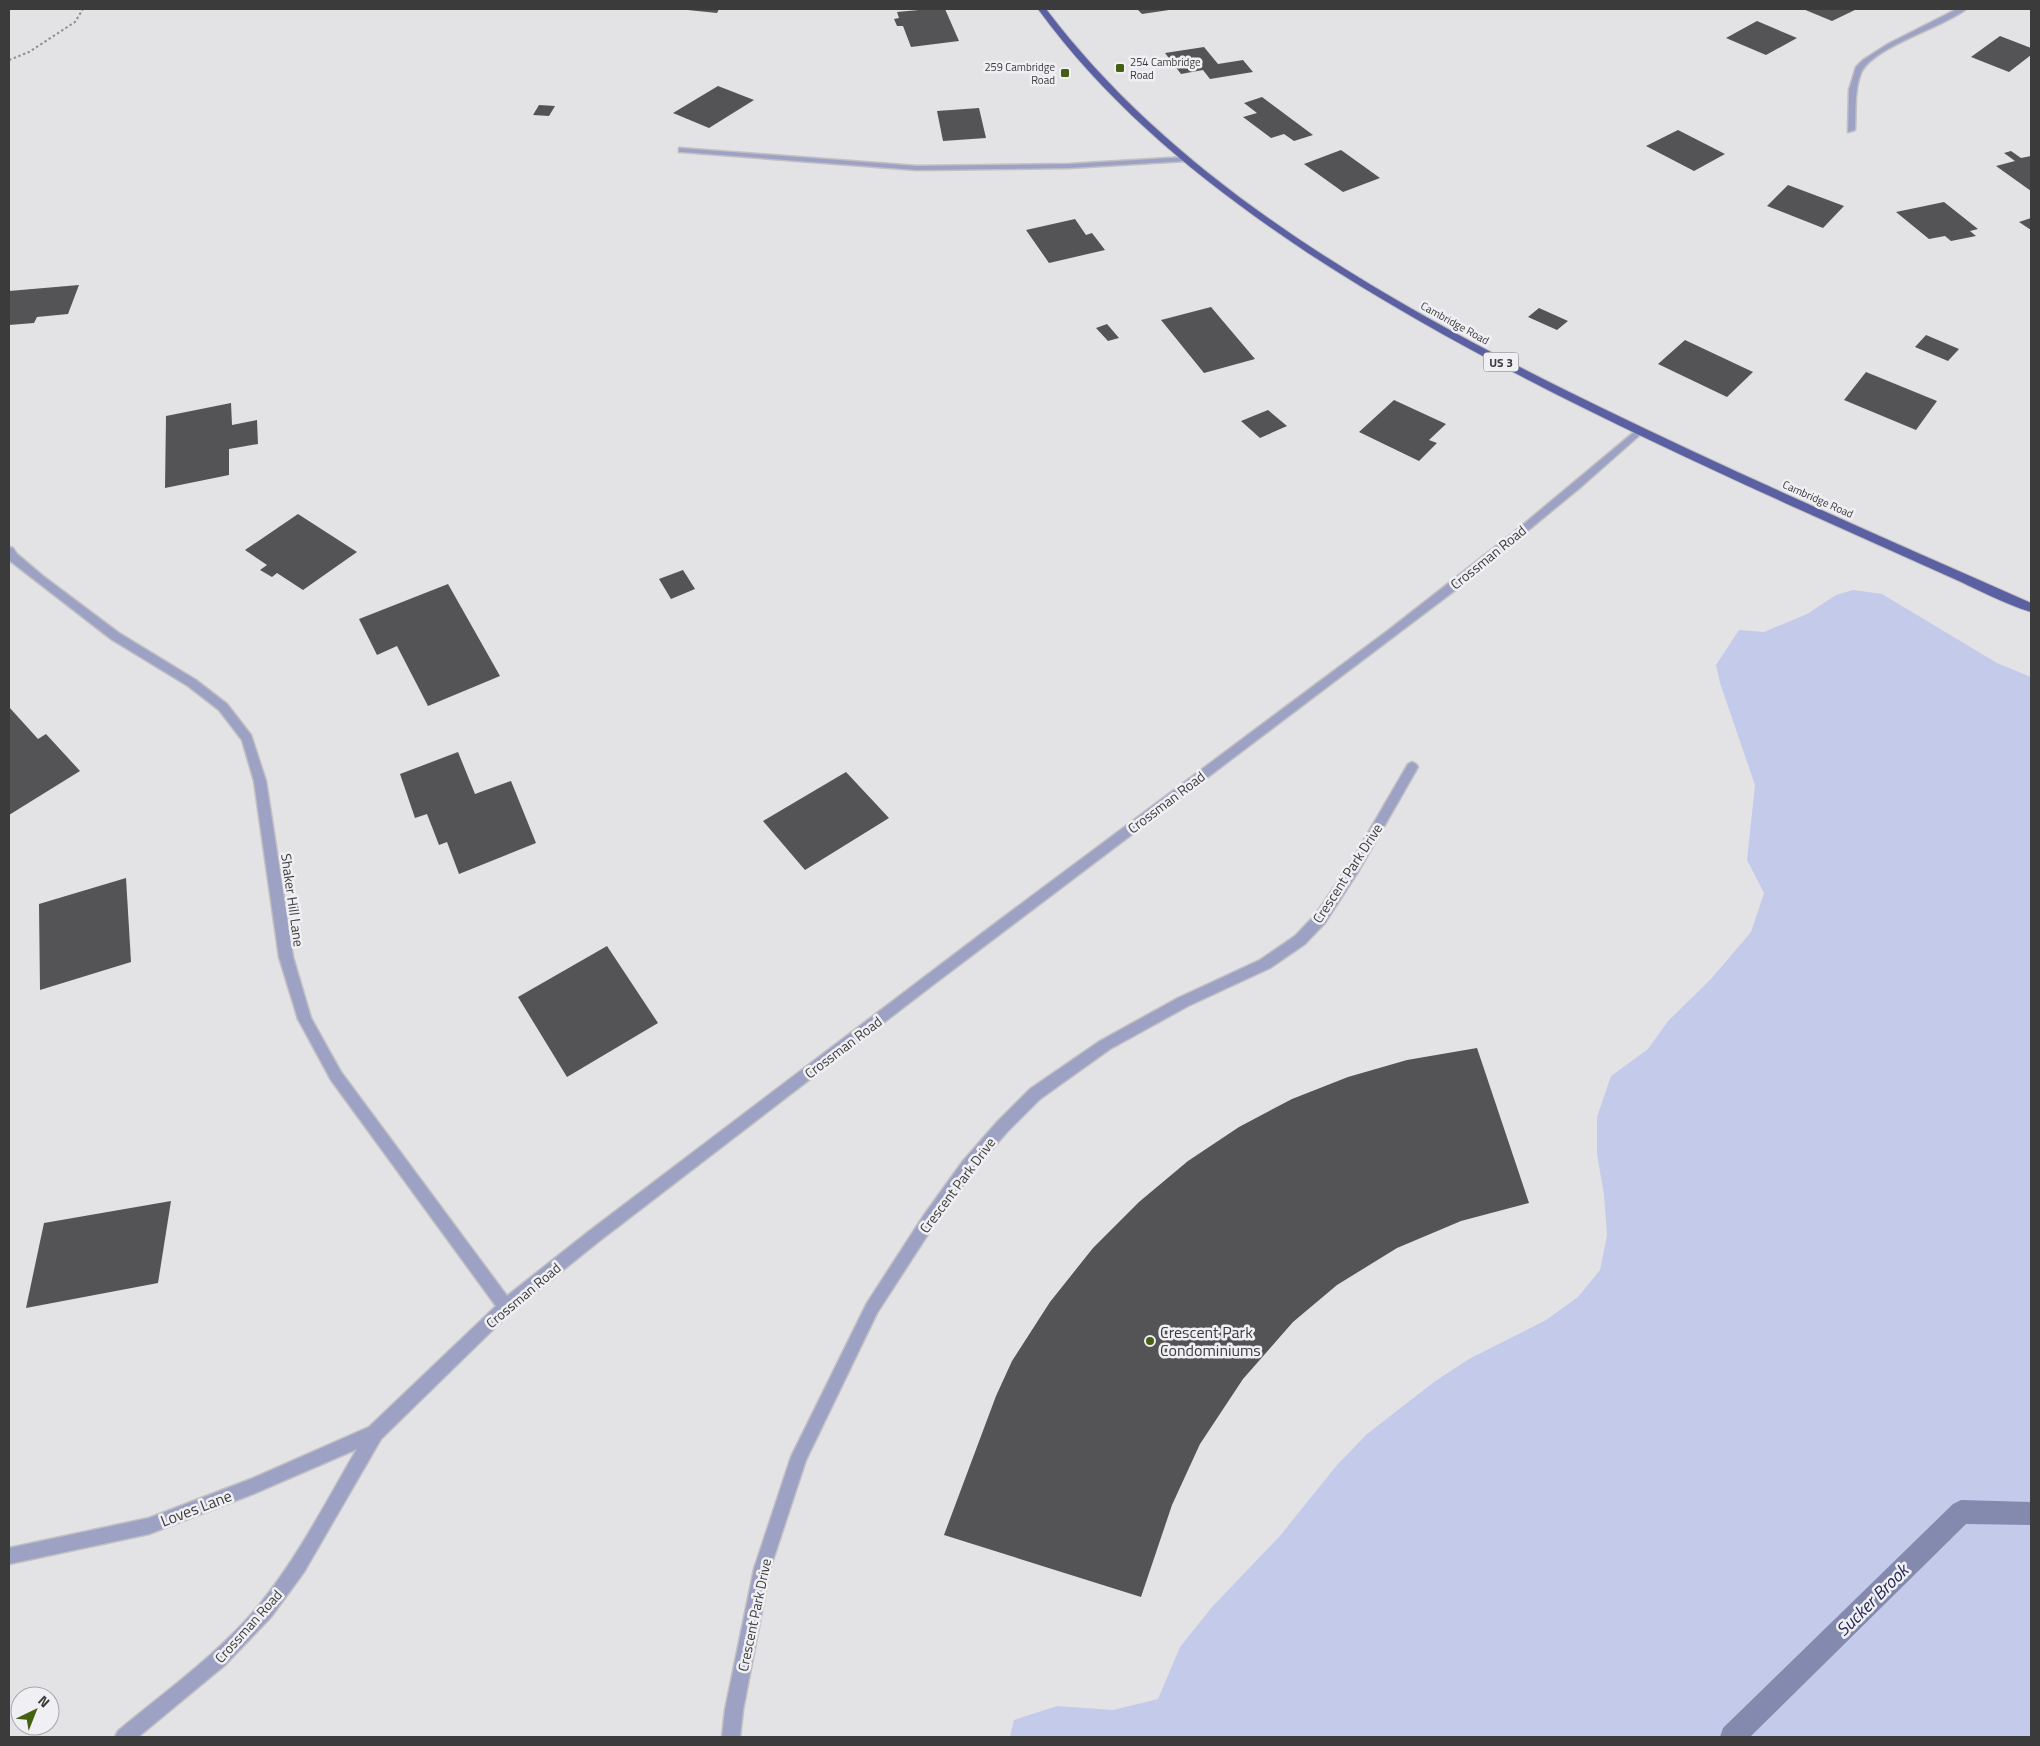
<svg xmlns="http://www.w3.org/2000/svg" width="2040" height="1746" font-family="'Titillium Web',sans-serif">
	<rect width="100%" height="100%" fill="#e3e3e6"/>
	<path fill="#c4caea" d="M1853 590 1882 594 1997 663 2031 677V1737H1010L1014 1720 1057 1706 1113 1710 1158 1699 1180 1647 1212 1607 1279 1537 1337 1465 1367 1434 1434 1382 1469 1359 1546 1320 1578 1297 1600 1270 1607 1235 1604 1195 1597 1154V1117L1611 1076 1648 1049 1668 1021 1711 979 1751 932 1764 893 1747 860 1755 785 1720 683 1716 665 1739 630 1764 632 1807 614 1836 595Z"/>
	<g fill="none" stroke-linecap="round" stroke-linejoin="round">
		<path fill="#848aad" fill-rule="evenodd" d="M1961 1500 2031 1502V1525L1966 1524 1750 1737H1720L1723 1728 1953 1504Z"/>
	</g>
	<g fill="#545457">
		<path d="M678 9H719L717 13Z"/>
		<path d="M930 9H945L959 41 911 47 903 26H897L894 19 899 18 897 12Z"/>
		<path d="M1137 9H1169V10L1142 14Z"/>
		<path d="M1803 9H1857L1832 21Z"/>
		<path d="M1757 21 1797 38 1766 55 1726 38Z"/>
		<path d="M2000 36 2031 48V55L2009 72 1971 57Z"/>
		<path d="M1204 47 1218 64 1243 60 1253 72 1210 79 1203 70 1181 74 1165 53Z"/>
		<path d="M718 86 754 100 709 128 673 113Z"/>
		<path d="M1262 97 1313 135 1294 141 1284 134 1271 138 1243 117 1257 113 1244 103Z"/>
		<path d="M539 105 555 106 549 116 533 115Z"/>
		<path d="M979 108 986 138 943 141 937 111Z"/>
		<path d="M1678 130 1725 154 1694 171 1646 146Z"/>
		<path d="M1341 150 1380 178 1343 192 1304 164Z"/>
		<path d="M2011 151 2021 158 2031 156V191L1996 166 2015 161 2004 153Z"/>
		<path d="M1788 185 1844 206 1823 228 1767 206Z"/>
		<path d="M1944 202 1978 229 1970 231 1976 236 1951 241 1945 236 1929 239 1896 212Z"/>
		<path d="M2031 218V230L2019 222Z"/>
		<path d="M1075 219 1086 235 1092 233 1105 250 1049 263 1026 230Z"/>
		<path d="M79 285 68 314 37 317 34 323 9 325V291Z"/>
		<path d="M1211 307 1255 359 1204 373 1161 320Z"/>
		<path d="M1539 308 1568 321 1557 330 1528 317Z"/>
		<path d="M1107 324 1119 338 1108 341 1096 328Z"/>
		<path d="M1926 335 1959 349 1948 361 1915 347Z"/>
		<path d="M1685 340 1753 372 1727 397 1658 364Z"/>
		<path d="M1866 372 1937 401 1916 430 1844 400Z"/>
		<path d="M1394 400 1446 424 1429 440 1437 443 1419 461 1359 432Z"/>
		<path d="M231 403 232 425 257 420 258 444 229 449V475L165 488 166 416Z"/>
		<path d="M1268 410 1287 426 1260 438 1241 421Z"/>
		<path d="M298 514 357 552 303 590 277 573 272 577 260 570 267 565 245 550Z"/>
		<path d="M683 570 695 589 671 599 659 579Z"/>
		<path d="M448 584 500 676 428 706 397 646 377 655 359 619Z"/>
		<path d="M9 707 38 739 46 734 80 771 9 815Z"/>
		<path d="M458 752 475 794 511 781 536 843 459 874 447 842 439 845 427 814 415 818 400 774Z"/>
		<path d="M846 772 889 818 805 870 763 821Z"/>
		<path d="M126 878 131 962 40 990 39 904Z"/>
		<path d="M607 946 658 1023 567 1077 518 997Z"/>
		<path d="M1477 1048 1529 1203 1461 1221 1397 1248 1337 1285 1293 1322 1243 1379 1200 1444 1172 1505 1141 1597 944 1535 996 1396 1012 1361 1050 1302 1093 1248 1139 1202 1188 1161 1239 1127 1292 1099 1348 1077 1407 1060Z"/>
		<path d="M171 1201 158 1283 26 1308 44 1223Z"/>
	</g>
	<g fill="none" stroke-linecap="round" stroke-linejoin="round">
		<g stroke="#c1c1c4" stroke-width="3">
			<path id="service" d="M679 148 917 166 1069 164 1186 157 1190 159 1186 161 1069 168 917 170 682 152H679Z"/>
		</g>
		<g stroke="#c1c1c4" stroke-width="3">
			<g id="minor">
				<path d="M1957 9H1966C1944 27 1872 47 1861 73 1854 90 1856 112 1855 130L1848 132 1849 90 1856 67 1863 60 1888 44Z"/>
				<path d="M1639 428 1642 429V433L1582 486 1458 588 934 984 598 1242 511 1312 381 1439 304 1572 271 1617 225 1665 138 1737H115L118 1731C166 1691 220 1653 260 1604 298 1557 326 1502 357 1449L253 1494 149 1534 9 1564V1548L149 1518 251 1479 369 1427 496 1306 331 1080 298 1019 279 957 254 781 242 740 219 710 188 686 111 639 9 560V547L13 548 17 554 43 576 119 633 196 680 227 704 251 735 266 781 293 957 311 1018 341 1072 507 1296 588 1232 993 925 1386 632 1513 533Z"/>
				<path d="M1412 762 1416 764 1418 767 1358 872 1325 923 1305 944 1270 968 1188 1006 1110 1049 1040 1099 1007 1132 973 1171 934 1225 877 1313 806 1460 770 1569 743 1710 740 1737H722L725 1710 754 1569 791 1457 867 1303 924 1215 963 1161 997 1122 1030 1089 1100 1041 1178 998 1260 960 1295 936 1315 915 1350 864 1408 764Z"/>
			</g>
		</g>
		<g stroke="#c1c1c4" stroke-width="2">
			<path id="trunk" d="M1038 9H1046C1184 192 1403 311 1606 410 1746 478 1889 540 2031 603V612C2004 604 1977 589 1950 577 1898 554 1846 530 1794 507 1628 431 1461 353 1308 253 1206 185 1111 109 1038 9Z"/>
		</g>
		<path stroke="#8f8f91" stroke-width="2" stroke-dasharray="2.5 2.5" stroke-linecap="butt" d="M9 60 29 52 75 22 83 9"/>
		<use href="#service" fill="#9da2c5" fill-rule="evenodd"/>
		<use href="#minor" fill="#9da2c5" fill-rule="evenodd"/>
		<use href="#trunk" fill="#5a60a2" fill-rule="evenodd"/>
	</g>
	<g fill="#446011" stroke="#f0f0f4" stroke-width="2">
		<rect x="1115" y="63" width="10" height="10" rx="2.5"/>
		<rect x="1060" y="68" width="10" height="10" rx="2.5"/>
		<circle cx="1150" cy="1341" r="5"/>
	</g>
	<g text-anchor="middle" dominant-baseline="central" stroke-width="5" stroke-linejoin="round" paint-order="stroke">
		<g font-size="11" fill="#3b3b3c" stroke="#f0f0f4" text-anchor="start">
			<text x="1130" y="62">254 Cambridge<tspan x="1130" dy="13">Road</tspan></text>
			<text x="1055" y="67" text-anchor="end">259 Cambridge<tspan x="1055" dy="13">Road</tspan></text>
		</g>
		<g font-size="11" fill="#3b3b3c" stroke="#f0f0f4">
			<text transform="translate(1455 323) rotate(29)">Cambridge Road</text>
			<text transform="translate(1818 499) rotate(24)">Cambridge Road</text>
		</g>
		<rect fill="#f0f0f4" stroke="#717173" stroke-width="1" x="1483.5" y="352.5" width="35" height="19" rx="4"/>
		<g font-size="12" font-weight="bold" fill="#3b3b3c">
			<text x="1501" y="362">US 3</text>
		</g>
		<g font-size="14" fill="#3b3b3c" stroke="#f0f0f4">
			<text transform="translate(1488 557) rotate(-39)">Crossman Road</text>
			<text transform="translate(1166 802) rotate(-37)">Crossman Road</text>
			<text transform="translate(1347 873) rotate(-57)">Crescent Park Drive</text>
			<text transform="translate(293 900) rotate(82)">Shaker Hill Lane</text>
			<text transform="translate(843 1047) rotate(-37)">Crossman Road</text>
			<text transform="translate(957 1185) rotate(-53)">Crescent Park Drive</text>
			<text transform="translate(523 1295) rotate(-40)">Crossman Road</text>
			<text transform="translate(754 1615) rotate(-78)">Crescent Park Drive</text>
			<text transform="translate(248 1626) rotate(-48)">Crossman Road</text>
		</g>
		<g font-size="16" fill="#3b3b3c" stroke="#f0f0f4" text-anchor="start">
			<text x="1160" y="1332">Crescent Park<tspan x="1160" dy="18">Condominiums</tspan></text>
		</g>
		<g font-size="16" fill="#3b3b3c" stroke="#f0f0f4">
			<text transform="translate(196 1508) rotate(-21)">Loves Lane</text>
		</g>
		<g font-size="18" font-style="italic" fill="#232554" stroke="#f0f0f4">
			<text transform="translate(1872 1600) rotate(-45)">Sucker Brook</text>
		</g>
	</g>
	<rect width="2040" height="1746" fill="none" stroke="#3b3b3c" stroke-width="20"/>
	<g transform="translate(35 1711) rotate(43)"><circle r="24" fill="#f0f0f4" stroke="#a8a8aa"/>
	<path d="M0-4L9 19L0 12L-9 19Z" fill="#446011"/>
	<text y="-8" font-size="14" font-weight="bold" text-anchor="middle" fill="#3b3b3c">N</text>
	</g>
</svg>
